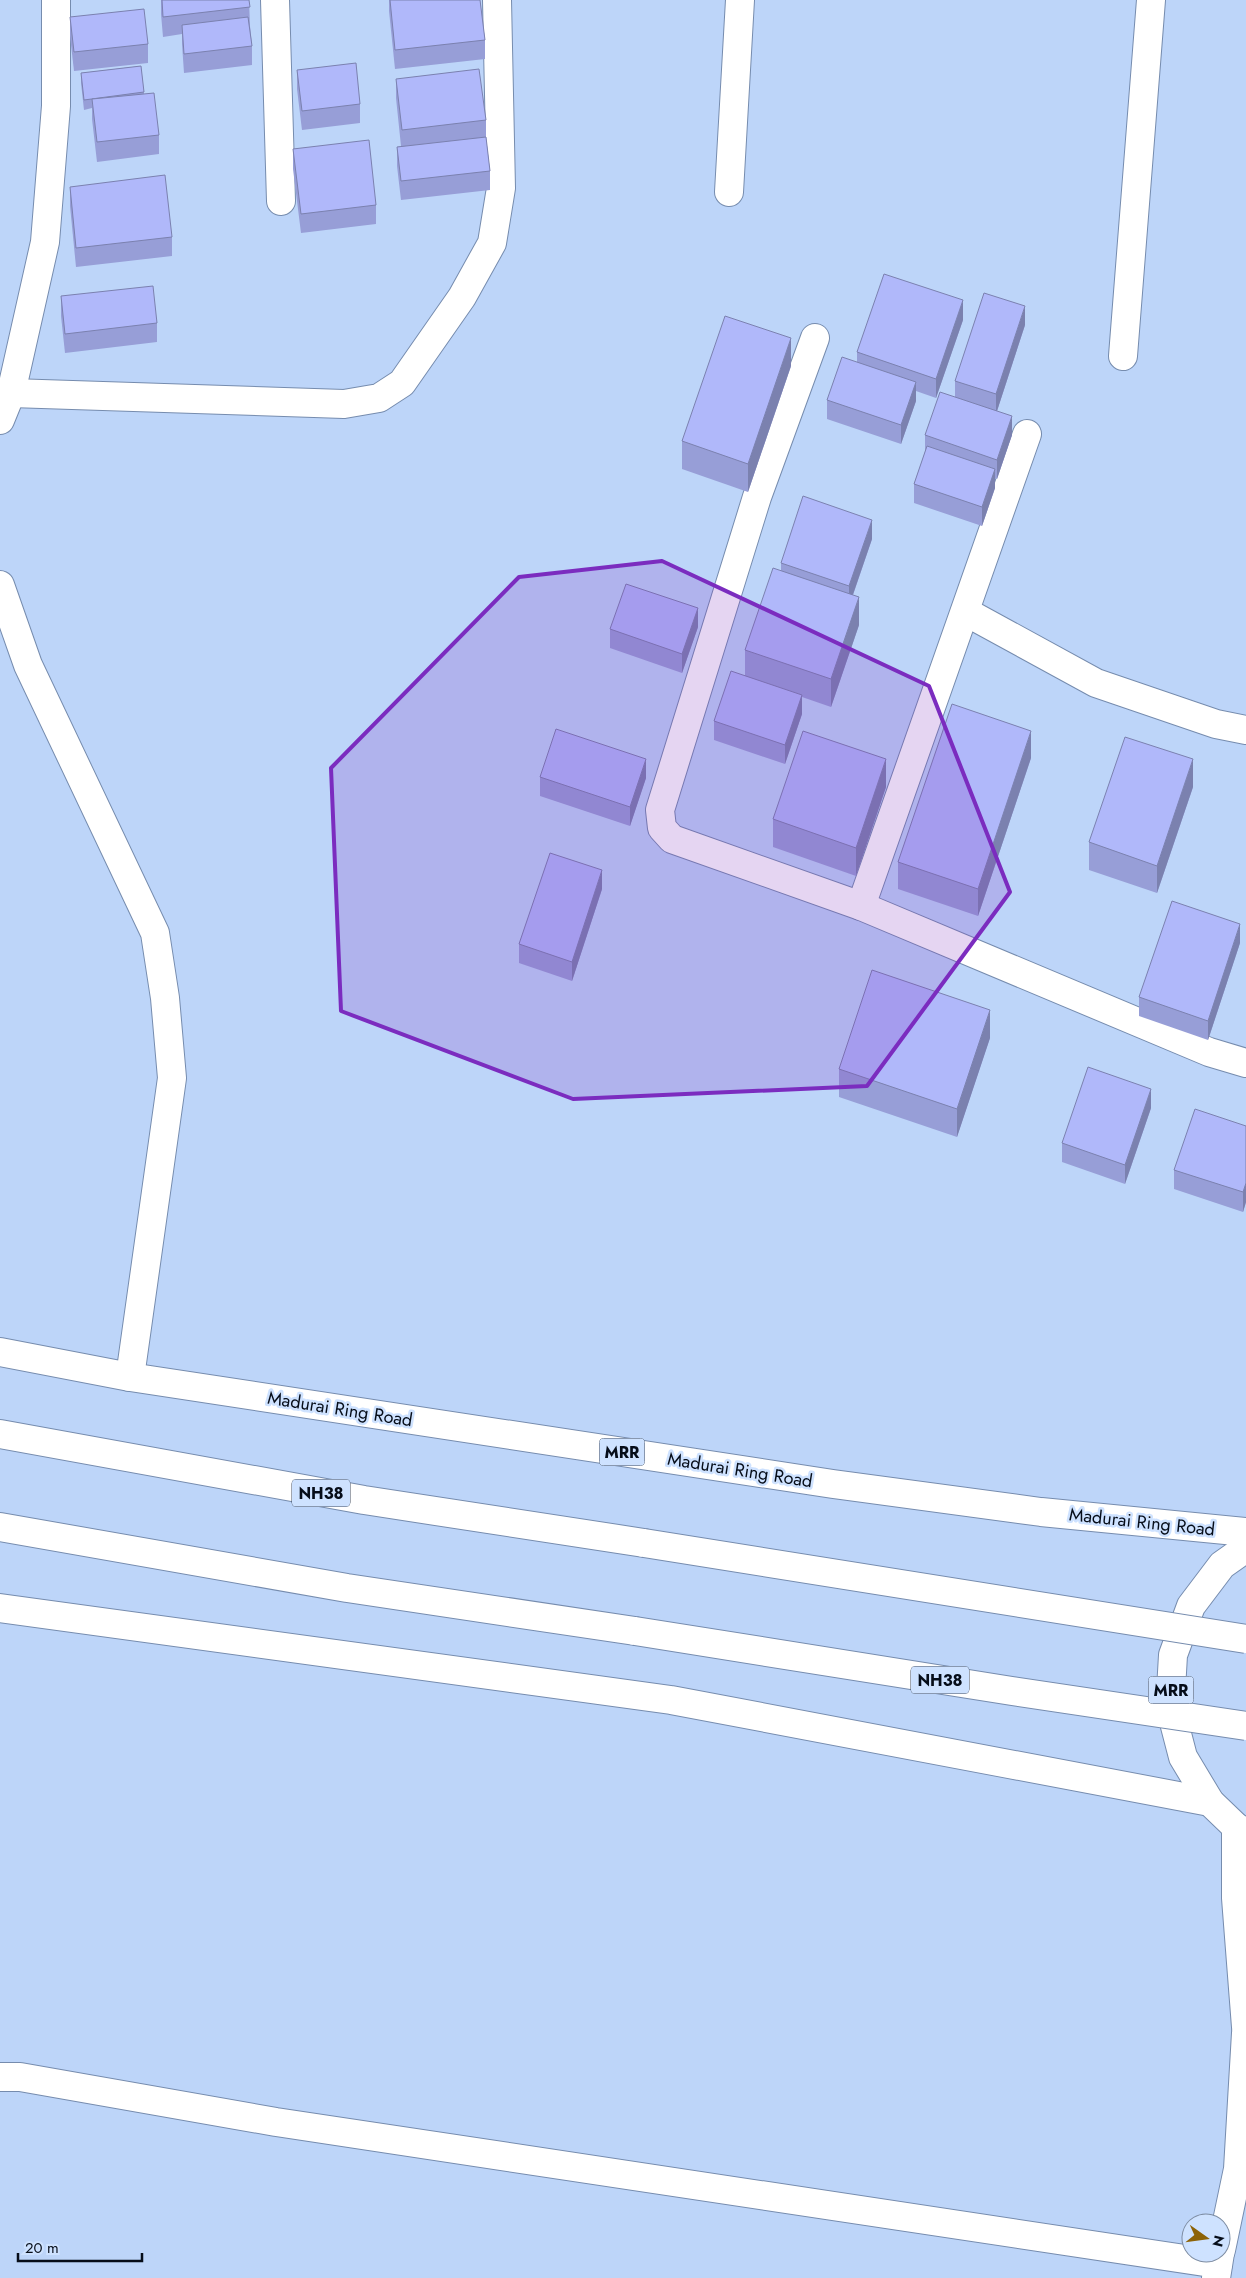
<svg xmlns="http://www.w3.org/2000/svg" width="1246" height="2278" font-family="Jost,sans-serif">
	<rect width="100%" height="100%" fill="#bdd5f9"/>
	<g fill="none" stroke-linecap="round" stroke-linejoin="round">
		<g stroke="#768cae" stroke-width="30">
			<g id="minor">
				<path d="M275 0 281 201"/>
				<path d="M729 192 740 0"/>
				<path d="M815 338 757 497 660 810 662 828 672 839 861 906 1209 1052 1246 1063"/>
				<path d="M1123 356 1151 0"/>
				<path d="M11 393 344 404 379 398 402 383 462 297 492 243 501 188 497 0"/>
				<path d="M0 420 11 393 45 242 56 106V0"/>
				<path d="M0 585 28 665 155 933 165 998 172 1078 130 1377"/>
				<path d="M966 612 1096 683 1216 724 1246 730"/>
				<path d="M861 906 1027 434"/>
				<path d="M0 2077H20L276 2122 1218 2264"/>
			</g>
		</g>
		<g stroke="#768cae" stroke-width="30">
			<g id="primary">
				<path d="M1236 1827V1898L1246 2027"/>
				<path d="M1221 2250 1238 2169 1246 2033"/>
				<path d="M1216 2278 1220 2253"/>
			</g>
		</g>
		<g stroke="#768cae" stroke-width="30">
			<g id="trunk">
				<path d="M0 1352 130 1377 833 1484 1041 1512 1246 1532"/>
				<path d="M0 1434 364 1500 644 1543"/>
				<path d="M0 1527 347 1588 635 1631"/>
				<path d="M1246 1548 1222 1565 1191 1606 1173 1655 1170 1707 1183 1757 1210 1802 1236 1827 1246 1833"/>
				<path d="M0 1608 671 1700 1210 1802"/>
			</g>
		</g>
		<use href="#minor" stroke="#fff" stroke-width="28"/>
		<use href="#primary" stroke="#fff" stroke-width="28"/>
		<use href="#trunk" stroke="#fff" stroke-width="28"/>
		<g stroke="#768cae" stroke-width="30" stroke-linecap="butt">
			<g id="trunk-bridge">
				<path d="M644 1543 1246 1639"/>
				<path d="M635 1631 1012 1691 1246 1726"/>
			</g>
		</g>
		<use href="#trunk-bridge" stroke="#fff" stroke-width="28"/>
	</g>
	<g fill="#979ed7">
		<path d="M161 0H249L250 26 252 46V65L184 73 182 44V34L163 37 161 14Z"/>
		<path d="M389 0H480L485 40V59L395 69 389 11Z"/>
		<path d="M70 17 148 44V63L74 71 70 36Z"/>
		<path d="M141 66 144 94 159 135V154L97 162 92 119V108L84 110 81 83V73Z"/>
		<path d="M297 70 360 104V123L302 130 297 89Z"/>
		<path d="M396 79 486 120V137L490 171V190L401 200 397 166V147L401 146 396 98Z"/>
		<path d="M293 149 376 205V224L301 233 293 169Z"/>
		<path d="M70 187 172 237V256L76 267 70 206Z"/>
		<path d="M61 296 157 323V342L65 353 61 316Z"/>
		<path d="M963 320 936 398 916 391V401L901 444 827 419V400L857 362V352Z"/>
		<path d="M1025 325 997 411 1012 435 997 479 995 478V488L982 526 914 503V484L925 452V435L955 397V381Z"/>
		<path d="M791 366 748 492 682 469V441Z"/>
		<path d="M872 539 853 595 859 625 831 707 802 697V714L785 764 714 740V721L745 676V650L781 570V563Z"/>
		<path d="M698 627 682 673 610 648V629Z"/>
		<path d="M1031 758 978 916 898 889V862Z"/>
		<path d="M540 777 646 778 630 826 540 796Z"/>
		<path d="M886 787 856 876 773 847V819Z"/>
		<path d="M1193 787 1157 893 1089 870V842Z"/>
		<path d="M602 889 572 981 519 963V944Z"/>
		<path d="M1240 943 1208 1040 1139 1016V997Z"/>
		<path d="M990 1038 957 1137 839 1097V1069Z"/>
		<path d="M1151 1108 1125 1184 1062 1162V1143Z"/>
		<path d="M1246 1126V1202L1243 1212 1174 1189V1170Z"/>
	</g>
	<g fill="#7b81af">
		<path d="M963 300V320L936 398V379Z"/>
		<path d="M1025 306V325L996 414V394Z"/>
		<path d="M791 338V366L748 492V464Z"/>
		<path d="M916 382V401L901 444V425Z"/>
		<path d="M1012 416V435L997 479V460Z"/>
		<path d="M995 469V488L982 526V507Z"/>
		<path d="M872 520V539L849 606V586Z"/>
		<path d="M859 597V625L831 707V679Z"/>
		<path d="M698 608V627L682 673V654Z"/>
		<path d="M802 695V714L785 764V745Z"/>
		<path d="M1031 731V758L978 916V889Z"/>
		<path d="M646 759V778L630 826V807Z"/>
		<path d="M886 759V787L856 876V848Z"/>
		<path d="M1193 759V787L1157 893V866Z"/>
		<path d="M602 870V889L572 981V962Z"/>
		<path d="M1240 924V943L1208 1040V1021Z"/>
		<path d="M990 1010V1038L957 1137V1109Z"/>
		<path d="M1151 1089V1108L1125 1184V1165Z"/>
		<path d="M1246 1183V1202L1243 1212V1192Z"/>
	</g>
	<g fill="#b0b8fa" stroke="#7b81af">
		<path d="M162 0H249L250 7 163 17Z"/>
		<path d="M390 0H480L485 40 395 50Z"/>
		<path d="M144 9 148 44 74 52 70 17Z"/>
		<path d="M248 17 252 46 184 54 182 25Z"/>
		<path d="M356 63 360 104 302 111 297 70Z"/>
		<path d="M141 66 144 92 84 100 81 73Z"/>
		<path d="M479 69 486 120 402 130 396 79Z"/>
		<path d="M154 93 159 135 97 142 92 99Z"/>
		<path d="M486 137 490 171 401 181 397 147Z"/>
		<path d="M369 140 376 205 301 214 293 149Z"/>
		<path d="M165 175 172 237 76 248 70 187Z"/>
		<path d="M884 274 963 300 936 379 857 352Z"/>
		<path d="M153 286 157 323 65 334 61 296Z"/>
		<path d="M984 293 1025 306 996 394 955 381Z"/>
		<path d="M725 316 791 338 748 464 682 441Z"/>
		<path d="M842 357 916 382 901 425 827 400Z"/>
		<path d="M940 392 1012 416 997 460 925 435Z"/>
		<path d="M927 446 995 469 982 507 914 484Z"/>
		<path d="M803 496 872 520 849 586 781 563Z"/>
		<path d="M773 568 859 597 831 679 745 650Z"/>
		<path d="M626 584 698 608 682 654 610 629Z"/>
		<path d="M731 671 802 695 785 745 714 721Z"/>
		<path d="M952 704 1031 731 978 889 898 862Z"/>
		<path d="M556 729 646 759 630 807 540 777Z"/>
		<path d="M803 731 886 759 856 848 773 819Z"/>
		<path d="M1125 737 1193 759 1157 866 1089 842Z"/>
		<path d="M550 853 602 870 572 962 519 944Z"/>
		<path d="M1172 901 1240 924 1208 1021 1139 997Z"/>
		<path d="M872 970 990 1010 957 1109 839 1069Z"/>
		<path d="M1088 1067 1151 1089 1125 1165 1062 1143Z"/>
		<path d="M1195 1109 1246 1126V1183L1243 1192 1174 1170Z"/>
	</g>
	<path fill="#7b2cbf" fill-opacity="0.2" stroke="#7b2cbf" stroke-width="4" stroke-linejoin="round" d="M662 561 929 686 1010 892 867 1086 573 1099 341 1011 331 768 519 577Z"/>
	<g text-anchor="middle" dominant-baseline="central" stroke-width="5" stroke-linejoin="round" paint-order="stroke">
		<g fill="#cee2ff" stroke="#424d5e" stroke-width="1">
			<rect x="599.5" y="1438.5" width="45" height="27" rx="4"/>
			<rect x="292" y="1479.5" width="58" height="27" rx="4"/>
			<rect x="911" y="1666.5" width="58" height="27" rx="4"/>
			<rect x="1148.5" y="1676.5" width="45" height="27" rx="4"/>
		</g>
		<g font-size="16" font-weight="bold" fill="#060d19">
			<text x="622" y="1452">MRR</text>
			<text x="321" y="1493">NH38</text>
			<text x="940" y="1680">NH38</text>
			<text x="1171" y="1690">MRR</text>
		</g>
		<g font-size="18" fill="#060d19" stroke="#cee2ff">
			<text transform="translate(340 1409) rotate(9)">Madurai Ring Road</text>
			<text transform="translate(740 1470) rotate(9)">Madurai Ring Road</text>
			<text transform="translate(1142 1522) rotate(6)">Madurai Ring Road</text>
		</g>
	</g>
	<g transform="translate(1206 2238) rotate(104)"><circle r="24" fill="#cee2ff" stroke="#7e8da3"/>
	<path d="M0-4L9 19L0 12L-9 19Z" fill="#8d6307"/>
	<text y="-8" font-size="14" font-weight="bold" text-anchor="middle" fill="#060d19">N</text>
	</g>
	<path d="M18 2253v8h124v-8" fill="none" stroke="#060d19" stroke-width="2.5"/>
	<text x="25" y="2253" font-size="15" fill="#060d19" stroke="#cee2ff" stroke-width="4" paint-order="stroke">20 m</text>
</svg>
